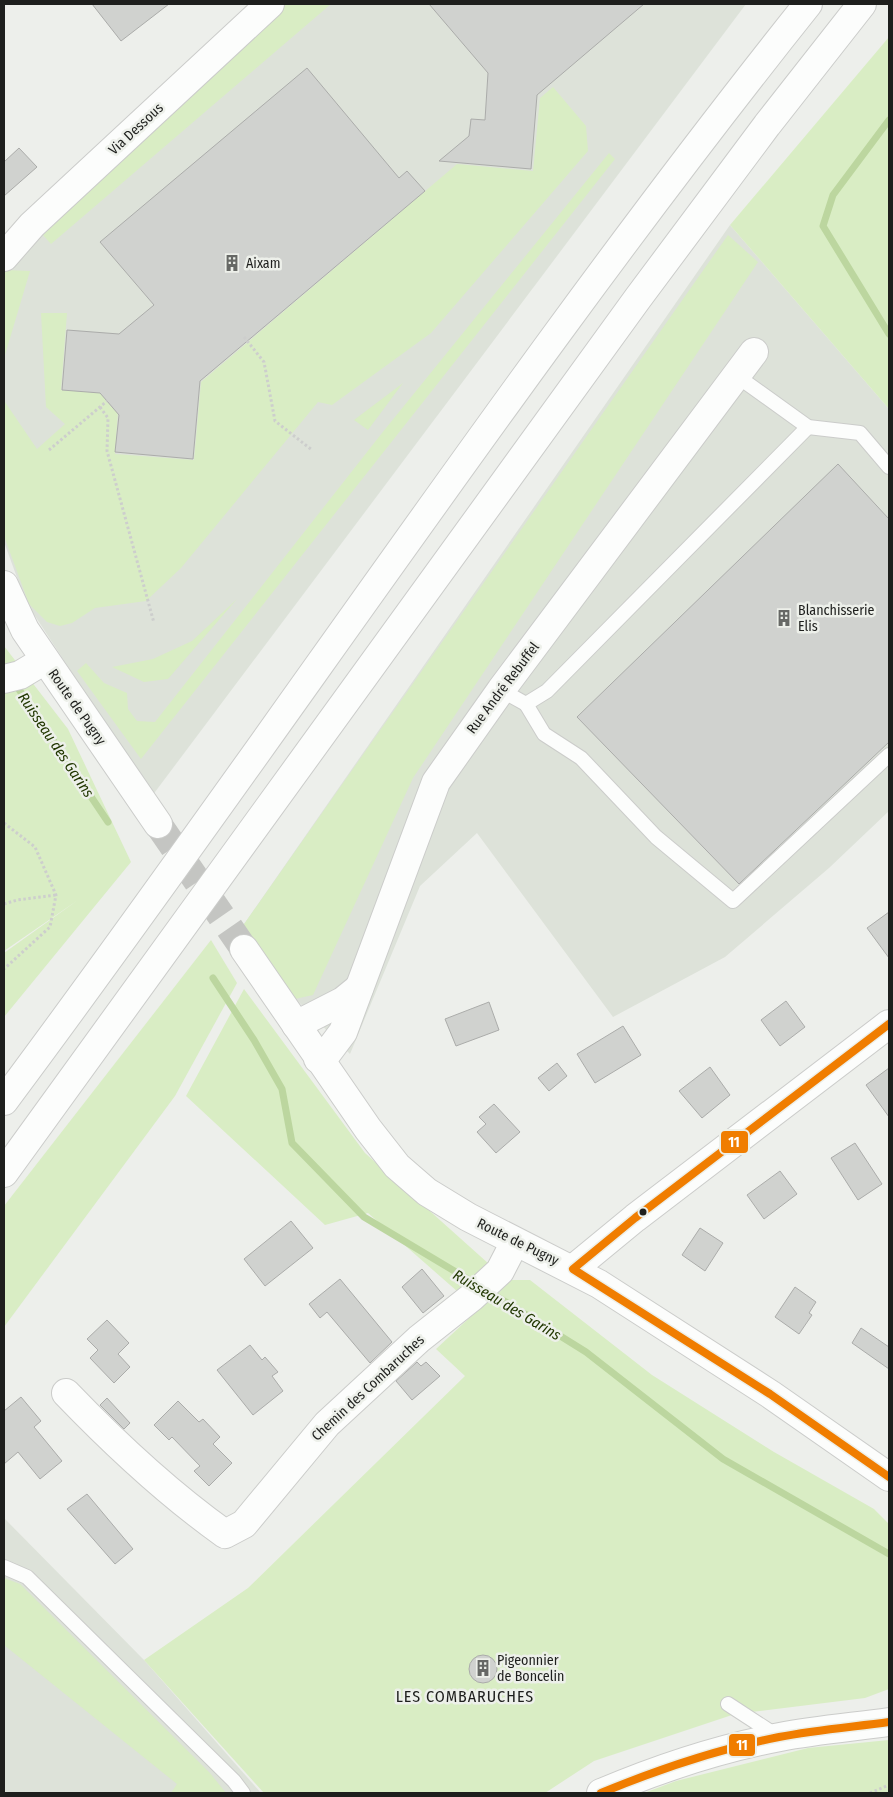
<svg xmlns="http://www.w3.org/2000/svg" width="893" height="1797" font-family="'Fira Sans Condensed',sans-serif">
	<rect width="100%" height="100%" fill="#edefeb"/>
	<g fill="#dde2d9">
		<path d="M295 4H746L152 796 26 602 4 542V268L122 155Z"/>
		<path d="M730 225 889 409V811L829 868 725 957 613 1017 477 833 420 886 350 1054 278 981 242 927Z"/>
		<path d="M4 1518 144 1660 261 1793H4Z"/>
	</g>
	<g fill="#d9edc4">
		<path d="M286 4H331L51 244 43 235Z"/>
		<path d="M889 37V409L730 225Z"/>
		<path d="M553 87 586 126 588 151 431 333 332 405 318 402 181 568 146 601 95 608 72 623 60 626 47 622 29 604 4 536V274L7 270 30 271 5 355V402L37 449 65 424 46 407 41 313H67L61 390 100 393 115 411H118L115 454 194 460 201 382 457 164 533 171 540 98Z"/>
		<path d="M609 153 615 159 141 759 77 671 86 663 104 683 127 693 128 709 137 721 155 722 382 433Z"/>
		<path d="M728 235 758 262 413 778 313 995 295 999 278 981 242 927Z"/>
		<path d="M403 383 368 430 354 420Z"/>
		<path d="M237 599 168 679 144 682 112 667 153 659 192 641Z"/>
		<path d="M4 646 68 729 131 862 4 1017V953L78 900 4 951Z"/>
		<path d="M211 940 237 983 175 1096 4 1327V1206Z"/>
		<path d="M244 989 365 1153 489 1264 458 1292 368 1213 325 1225 186 1096Z"/>
		<path d="M510 1280H530L652 1375 774 1452 874 1509 889 1524V1689L865 1698 735 1714 594 1761 545 1793H264L144 1660 248 1588 465 1376 436 1349Z"/>
		<path d="M4 1578 20 1584 210 1773 226 1793H171L177 1784 4 1645Z"/>
		<path d="M889 1740V1793H644L676 1781 808 1748Z"/>
	</g>
	<g fill="none" stroke-linecap="round" stroke-linejoin="round">
		<g stroke="#bcd69f" stroke-width="7">
			<path d="M889 120 833 195 823 226 889 334"/>
			<path d="M14 682 108 822"/>
			<path d="M213 978 254 1040 282 1089 292 1143 364 1217 476 1284"/>
			<path d="M488 1291 586 1352 723 1459 889 1554"/>
		</g>
	</g>
	<g fill="#d0d2cf" stroke="#abacaa">
		<path d="M92 4H169L121 41Z"/>
		<path d="M429 4H644L537 95 531 169 439 161 469 136 471 119 485 120 488 73Z"/>
		<path d="M307 68 399 178 407 171 425 191 200 381 193 459 115 452 119 415 107 401 100 393 62 390 67 330 119 334 154 305 100 242Z"/>
		<path d="M19 148 37 167 4 196V162Z"/>
		<path d="M838 464 889 519V742L739 884 577 717Z"/>
		<path d="M889 912V958L867 928Z"/>
		<path d="M786 1001 805 1027 780 1046 761 1020Z"/>
		<path d="M489 1002 499 1030 456 1046 445 1019Z"/>
		<path d="M623 1026 641 1055 595 1083 577 1054Z"/>
		<path d="M557 1063 567 1076 549 1091 538 1078Z"/>
		<path d="M710 1067 730 1095 702 1118 679 1091Z"/>
		<path d="M889 1068V1117L866 1085Z"/>
		<path d="M494 1104 520 1132 496 1153 477 1132 486 1124 479 1117Z"/>
		<path d="M855 1143 882 1184 858 1200 831 1158Z"/>
		<path d="M780 1171 797 1194 764 1219 747 1195Z"/>
		<path d="M291 1221 313 1248 265 1286 244 1259Z"/>
		<path d="M700 1228 723 1243 705 1271 682 1255Z"/>
		<path d="M422 1269 444 1296 423 1313 402 1287Z"/>
		<path d="M340 1279 392 1342 370 1363 327 1312 320 1318 309 1304Z"/>
		<path d="M795 1287 816 1302 809 1313 812 1315 799 1334 775 1317Z"/>
		<path d="M107 1320 129 1343 118 1354 130 1367 114 1383 90 1358 98 1350 87 1339Z"/>
		<path d="M861 1328 889 1347V1369L852 1343Z"/>
		<path d="M250 1345 262 1360 265 1357 278 1372 272 1376 283 1391 253 1415 217 1370Z"/>
		<path d="M417 1362 421 1366 426 1362 440 1376 412 1400 396 1381Z"/>
		<path d="M21 1397 41 1421 34 1427 62 1461 40 1479 18 1452 4 1464V1411Z"/>
		<path d="M107 1398 130 1423 124 1429 100 1405Z"/>
		<path d="M178 1401 199 1422 203 1419 220 1437 213 1444 232 1463 209 1486 194 1471 200 1466 172 1437 169 1440 154 1425Z"/>
		<path d="M87 1494 133 1549 115 1564 67 1509Z"/>
		<circle cx="483" cy="1669" r="14"/>
	</g>
	<g fill="none" stroke-linecap="round" stroke-linejoin="round">
		<path stroke="#c4c5c2" stroke-width="28" stroke-dasharray="28 14" stroke-linecap="butt" d="M158 824 244 949"/>
		<g stroke="#cbccca" stroke-width="16">
			<g id="lane">
				<path d="M737 376 808 427 860 433 889 467"/>
				<path d="M501 690 526 704 547 691 808 427"/>
				<path d="M526 704 544 734 581 758 656 837 733 901 889 755"/>
				<path d="M4 1567 27 1577 234 1781 243 1793"/>
				<path d="M728 1704 777 1736"/>
			</g>
		</g>
		<g stroke="#cbccca" stroke-width="30">
			<g id="street">
				<path d="M4 257 32 225 270 4"/>
				<path d="M4 679 20 675 45 660"/>
				<path d="M296 1025 343 1001 359 988"/>
				<path d="M318 1059 328 1052 343 1032 436 782 501 690 754 352"/>
				<path d="M573 1269 635 1218 889 1024"/>
				<path d="M66 1393C116 1445 166 1492 225 1534L244 1524 327 1424 419 1339 472 1297 500 1271 515 1242"/>
			</g>
		</g>
		<g stroke="#cbccca" stroke-width="30">
			<g id="secondary">
				<path d="M4 585 25 630 158 824"/>
				<path d="M244 949 368 1129 397 1166 427 1192 468 1217 599 1284 770 1394 889 1477"/>
				<path d="M601 1793C660 1768 717 1749 780 1737 816 1730 853 1727 889 1722"/>
			</g>
		</g>
		<g stroke="#cbccca" stroke-width="30">
			<g id="highway">
				<path d="M4 1101C275 738 525 358 808 4"/>
				<path d="M4 1173 638 298 767 125 862 4"/>
			</g>
		</g>
		<g stroke="#cdcecd" stroke-width="3" stroke-dasharray="2.5 2.5" stroke-linecap="butt">
			<path d="M244 337 264 362 275 421 312 450"/>
			<path d="M100 407 108 418 107 451 154 623"/>
			<path d="M49 450 107 401"/>
			<path d="M4 823 35 847 56 895 50 927 4 969"/>
			<path d="M4 904 17 900 56 895"/>
			<path d="M870 1793 889 1785"/>
		</g>
		<use href="#lane" stroke="#fcfdfc" stroke-width="14"/>
		<use href="#street" stroke="#fcfdfc" stroke-width="28"/>
		<use href="#secondary" stroke="#fcfdfc" stroke-width="28"/>
		<use href="#highway" stroke="#fcfdfc" stroke-width="28"/>
		<g stroke="#edf0ea" stroke-width="11">
			<g id="bus-1">
				<path d="M889 1024 635 1218 573 1269 770 1394 889 1477"/>
				<path d="M601 1793C659 1769 718 1749 779 1737 816 1730 852 1727 889 1722"/>
			</g>
		</g>
		<use href="#bus-1" stroke="#f07d00" stroke-width="8"/>
	</g>
	<defs>
		<g id="building-bare" transform="scale(1.35)"><path d="M-4-6H4V6H1V3H-1V6H-4ZM-2.5-4.3h1.7v1.8h-1.7ZM.8-4.3h1.7v1.8H.8ZM-2.5-1h1.7V.8h-1.7ZM.8-1h1.7V.8H.8Z" fill="#666865" stroke="#edf0ea" stroke-width="2.5" paint-order="stroke"/></g>
	</defs>
	<g fill-rule="evenodd">
		<use href="#building-bare" x="232" y="263"/>
		<use href="#building-bare" x="784" y="618"/>
		<use href="#building-bare" x="483" y="1668"/>
	</g>
	<circle fill="#1e1f1d" stroke="#edf0ea" stroke-width="2" cx="643" cy="1212" r="4.5"/>
	<g text-anchor="middle" dominant-baseline="central" stroke-width="5" stroke-linejoin="round" paint-order="stroke">
		<g font-size="14" fill="#1e1f1d" stroke="#edf0ea">
			<text transform="translate(136 129) rotate(-43)">Via Dessous</text>
			<text transform="translate(503 688) rotate(-53)">Rue André Rebuffel</text>
			<text transform="translate(77 707) rotate(55)">Route de Pugny</text>
			<text transform="translate(518 1242) rotate(26)">Route de Pugny</text>
			<text transform="translate(368 1388) rotate(-43)">Chemin des Combaruches</text>
		</g>
		<g font-size="14" fill="#1e1f1d" stroke="#edf0ea" text-anchor="start">
			<text x="246" y="263">Aixam</text>
			<text x="798" y="610">Blanchisserie<tspan x="798" dy="16">Elis</tspan></text>
			<text x="497" y="1660">Pigeonnier<tspan x="497" dy="16">de Boncelin</tspan></text>
		</g>
		<g font-size="15" font-style="italic" fill="#213700" stroke="#edf0ea">
			<text transform="translate(56 745) rotate(56)">Ruisseau des Garins</text>
			<text transform="translate(507 1305) rotate(31)">Ruisseau des Garins</text>
		</g>
		<g font-size="16" letter-spacing="1" fill="#1e1f1d" stroke="#edf0ea">
			<text x="465" y="1696">LES COMBARUCHES</text>
		</g>
	</g>
	<g stroke="#edf0ea" stroke-width="2">
		<rect x="720" y="1130" width="29" height="24" rx="5" fill="#f07d00"/>
		<rect x="728" y="1733" width="28" height="24" rx="5" fill="#f07d00"/>
	</g>
	<g font-size="14" text-anchor="middle" font-weight="bold" fill="#fff">
		<text x="734" y="1147">11</text>
		<text x="742" y="1750">11</text>
	</g>
	<rect width="893" height="1797" fill="none" stroke="#1e1f1d" stroke-width="10"/>
</svg>
